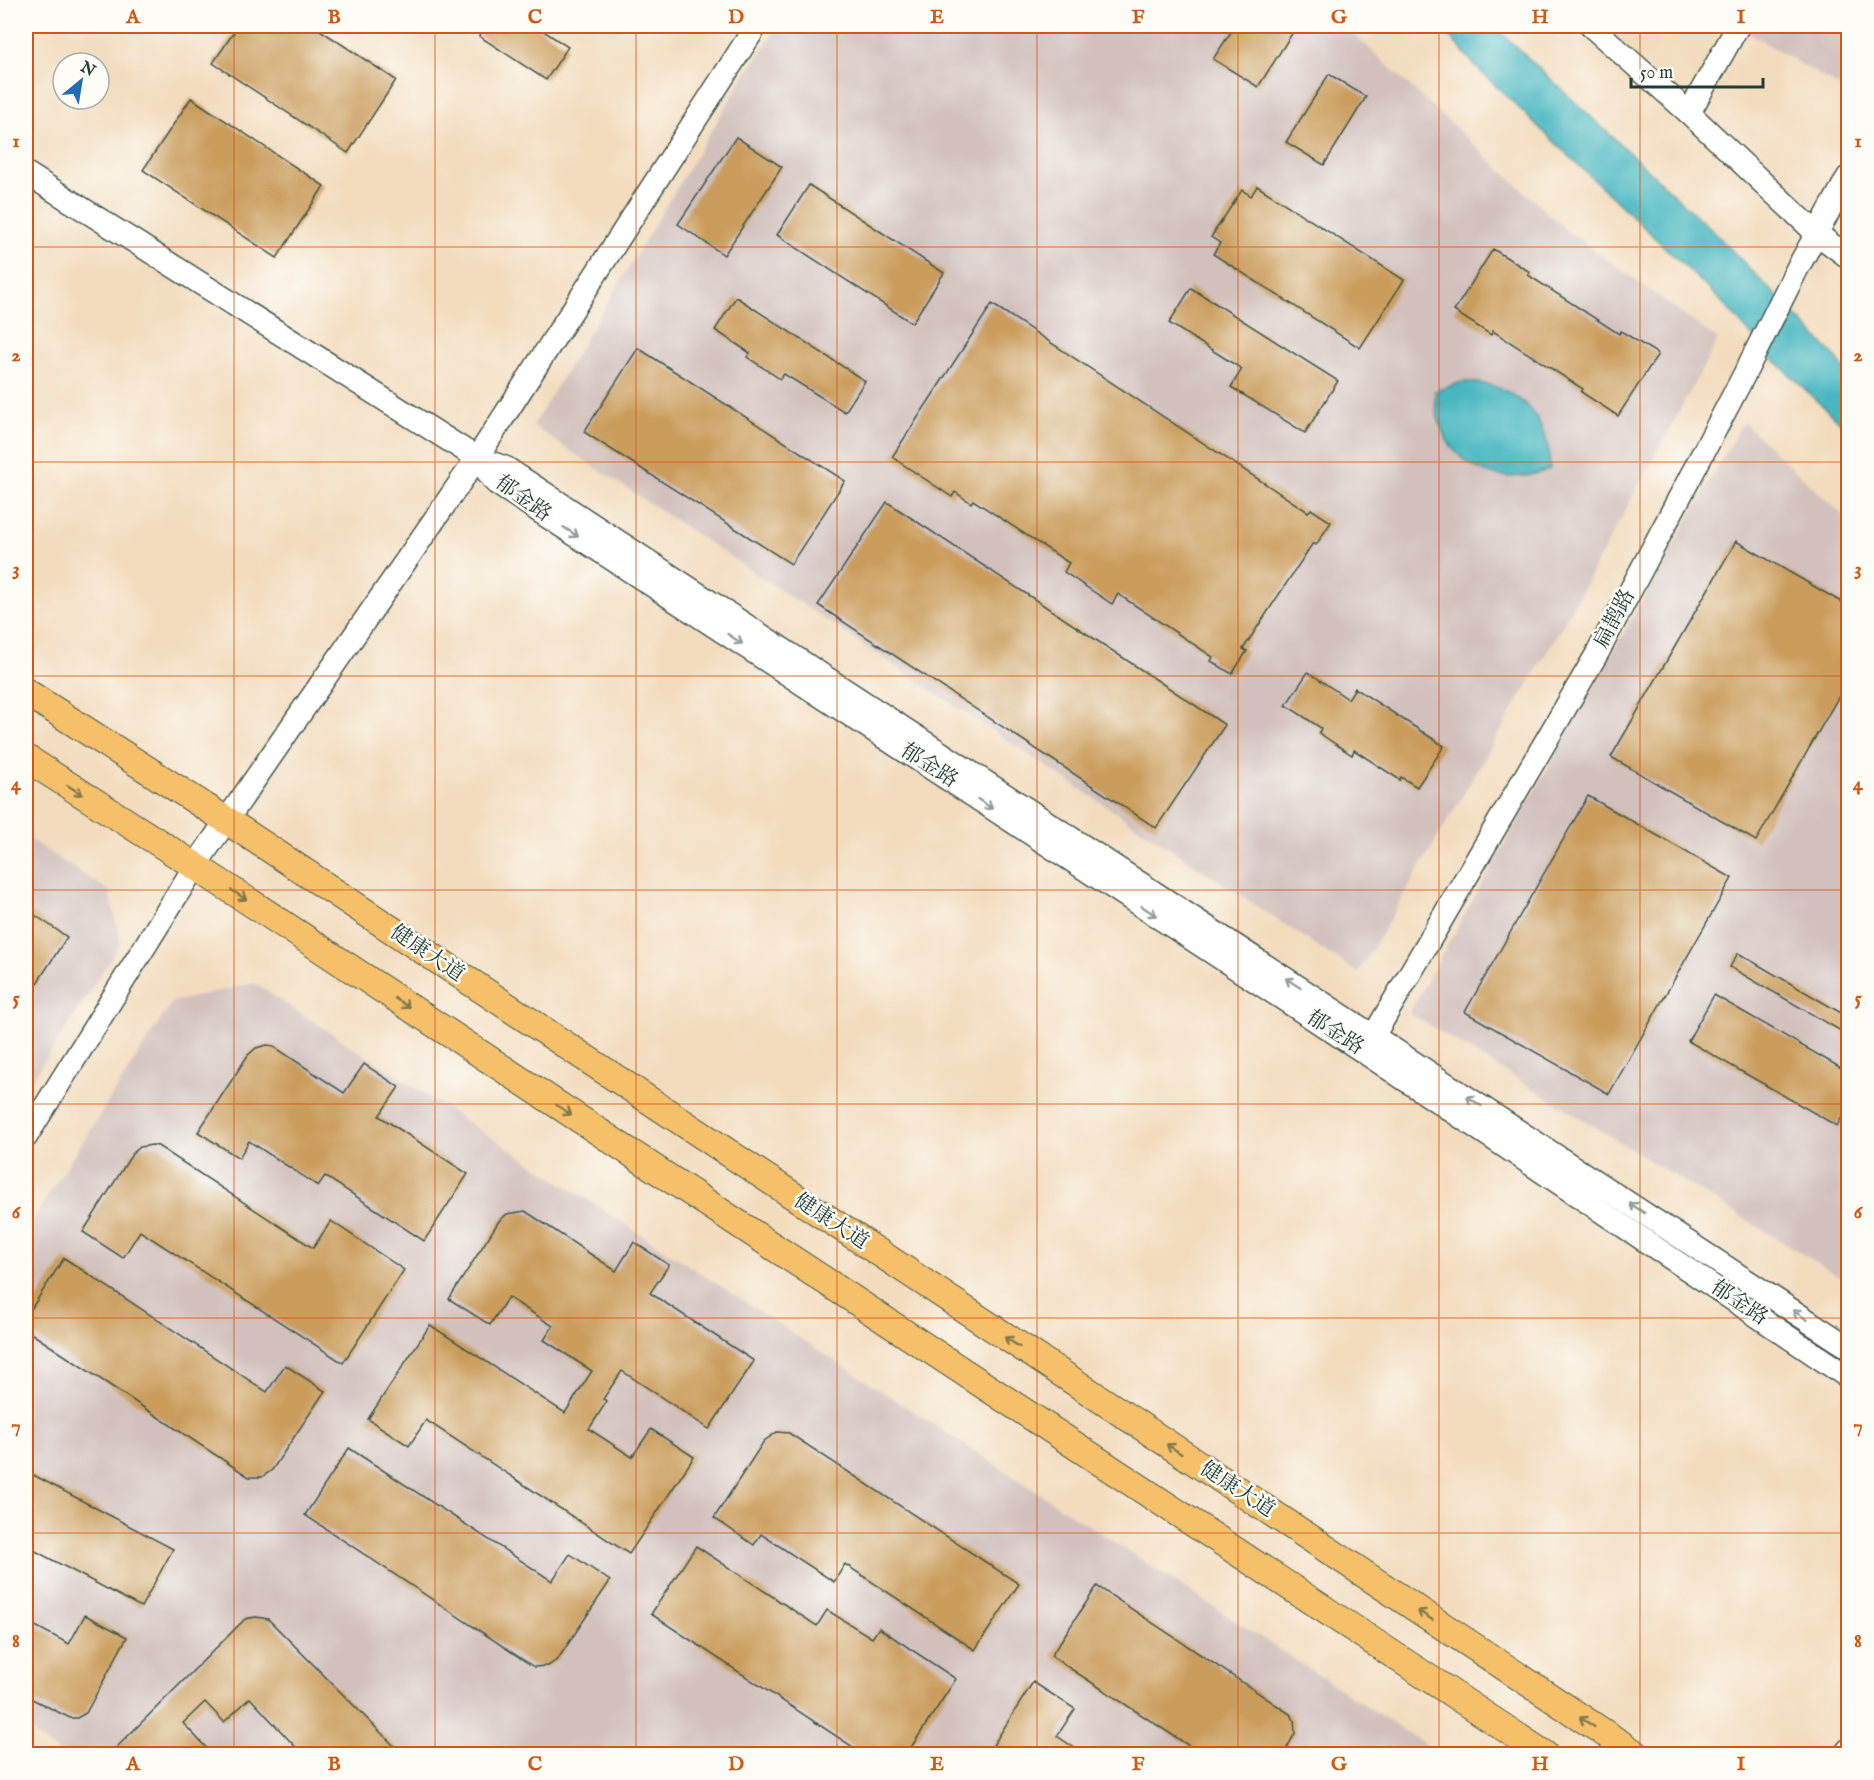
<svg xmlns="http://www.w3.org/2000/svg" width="1874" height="1780" font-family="'IM FELL English','Noto Serif SC',serif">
	<rect width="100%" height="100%" fill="#fdfcf7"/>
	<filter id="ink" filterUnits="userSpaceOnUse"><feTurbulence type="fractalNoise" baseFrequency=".0167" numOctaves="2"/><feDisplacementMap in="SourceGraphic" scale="12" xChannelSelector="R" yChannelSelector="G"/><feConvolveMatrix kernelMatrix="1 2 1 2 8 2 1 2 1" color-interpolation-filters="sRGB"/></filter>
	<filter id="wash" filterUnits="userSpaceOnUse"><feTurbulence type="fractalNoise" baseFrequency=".008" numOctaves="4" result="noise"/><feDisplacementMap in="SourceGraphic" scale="24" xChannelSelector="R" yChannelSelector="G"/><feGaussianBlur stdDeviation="1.35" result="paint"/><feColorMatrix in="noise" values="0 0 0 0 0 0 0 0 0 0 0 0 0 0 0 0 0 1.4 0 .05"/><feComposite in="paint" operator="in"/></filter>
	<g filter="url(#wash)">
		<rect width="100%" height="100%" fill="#f3dcbe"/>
		<g fill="#d1c0bc">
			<path d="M778 26H1345L1565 229 1718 340 1565 621 1358 973 533 426 740 83Z"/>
			<path d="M1737 26H1848V92Z"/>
			<path d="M1743 422 1848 520V1282L1409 1013Z"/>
			<path d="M26 837 109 891 121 943 26 1090Z"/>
			<path d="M254 983 1440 1754H61L26 1729V1230L172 1002Z"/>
		</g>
		<g fill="#48b7c1" stroke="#347a7a" stroke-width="1.5">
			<path d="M1441 26H1494L1714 232 1833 354 1848 373V430L1769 355 1720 300 1477 68Z"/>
			<path d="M1462 382C1516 382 1550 415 1550 469 1489 494 1434 456 1435 391Z"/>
		</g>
		<g id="blocks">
			<g fill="#ca9d5d">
				<path d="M238 26H314L396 80 348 153 213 63Z"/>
				<path d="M486 26H536L568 47 546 80 479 36Z"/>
				<path d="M1235 26H1282L1293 32 1258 87 1213 59Z"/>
				<path d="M1329 74 1366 97 1324 165 1286 142Z"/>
				<path d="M191 98 324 186 277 258 143 170Z"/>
				<path d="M736 137 782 167 724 255 678 224Z"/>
				<path d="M809 185 944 273 912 323 777 235Z"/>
				<path d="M1257 186 1404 280 1360 348 1213 254 1220 243 1211 237 1242 190 1251 196Z"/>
				<path d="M1493 249 1530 272 1528 275 1619 334 1621 331 1658 354 1618 416 1581 392 1583 389 1493 331 1491 335 1454 311Z"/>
				<path d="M1191 288 1338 381 1305 433 1231 387 1242 369 1169 323Z"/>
				<path d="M736 297 865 381 845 412 784 374 780 379 747 357 750 353 715 330Z"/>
				<path d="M992 304 1308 512 1311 509 1331 522 1316 545 1313 543 1243 649 1247 651 1232 674 1211 661 1213 657 1118 594 1112 604 1064 572 1069 563 973 500 971 503 955 492 952 497 892 457Z"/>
				<path d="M638 348 845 481 791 564 584 432Z"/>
				<path d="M887 502 1225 725 1156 828 818 605Z"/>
				<path d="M1736 541 1848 606V680L1756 841 1611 757Z"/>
				<path d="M1308 672 1348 699 1355 688 1444 746 1417 787 1401 777 1400 780 1354 750 1352 755 1319 733 1321 728 1286 705Z"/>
				<path d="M1588 796 1732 878 1609 1094 1465 1012Z"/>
				<path d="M26 909 67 937 26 1000Z"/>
				<path d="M1738 953 1848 1017V1035L1730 967Z"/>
				<path d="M1714 995 1848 1072V1106L1837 1126 1688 1041Z"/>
				<path d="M267 1045 273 1046 344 1093 364 1064 399 1087 379 1116 468 1174 424 1241 325 1176 318 1186 249 1141 239 1158 198 1132 248 1055 256 1048Z"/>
				<path d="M152 1145 158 1146 313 1248 331 1221 404 1270 343 1363 140 1231 123 1258 83 1232 132 1154 140 1147Z"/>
				<path d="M525 1211 616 1271 634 1242 669 1265 650 1293 754 1361 709 1429 622 1371 603 1399 607 1401 589 1429 632 1457 651 1429 694 1457 629 1554 426 1420 409 1446 368 1419 430 1325 565 1413 592 1371 544 1340 553 1326 508 1297 490 1325 449 1299 499 1221 507 1214Z"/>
				<path d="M64 1258 267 1392 285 1365 325 1391 272 1470 262 1477H249L26 1330V1317Z"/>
				<path d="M777 1432 789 1433 1019 1584 975 1650 845 1564 834 1582 761 1534 754 1545 714 1518 764 1441Z"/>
				<path d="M349 1448 552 1581 570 1554 610 1581 558 1659 548 1666 534 1667 305 1515Z"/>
				<path d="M26 1471 173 1549 141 1607 26 1546Z"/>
				<path d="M696 1546 817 1626 827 1610 872 1638 879 1628 956 1679 906 1755H865L651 1614Z"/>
				<path d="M1097 1586 1290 1714 1294 1720 1295 1733 1283 1755H1203L1051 1656Z"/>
				<path d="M85 1615 127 1637 86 1713 77 1718H70L26 1696V1621L69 1644Z"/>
				<path d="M256 1617 268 1619 403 1755H303L250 1698 224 1722 205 1702 183 1723 213 1755H109L245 1619Z"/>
				<path d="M1033 1682 1075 1709 1057 1736 1085 1755H987Z"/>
			</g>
		</g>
	</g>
	<g filter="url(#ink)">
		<use href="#blocks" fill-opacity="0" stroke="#3f5549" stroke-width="1.5"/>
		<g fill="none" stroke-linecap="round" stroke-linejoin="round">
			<g stroke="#3f5549" stroke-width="25">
				<g id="minor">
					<path d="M1591 26 1689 113 1816 233 1848 257"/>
					<path d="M1689 113 1738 26"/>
					<path d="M26 173 477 458 506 468 1848 1347"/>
					<path d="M477 458 496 483 1364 1052 1848 1377"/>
					<path d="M1367 1047 1598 652 1743 377 1797 269 1848 177"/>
					<path d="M26 1137 195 866 477 458 756 26"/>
					<path d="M1845 1754 1848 1750"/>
				</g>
			</g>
			<g stroke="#3f5549" stroke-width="29">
				<g id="major">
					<path d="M26 692 226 820 1636 1754"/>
					<path d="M26 758 195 866 1544 1754"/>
				</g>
			</g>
			<use href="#minor" stroke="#fff" stroke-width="22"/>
			<use href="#major" stroke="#f6c06b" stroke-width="27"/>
		</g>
		<defs><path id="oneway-shaft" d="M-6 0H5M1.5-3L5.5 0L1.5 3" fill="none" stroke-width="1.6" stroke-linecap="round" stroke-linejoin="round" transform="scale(1.5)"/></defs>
		<g stroke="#8f9e9a">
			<use href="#oneway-shaft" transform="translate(571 532) rotate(33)"/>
			<use href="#oneway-shaft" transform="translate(735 639) rotate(33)"/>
			<use href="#oneway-shaft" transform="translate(985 804) rotate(33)"/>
			<use href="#oneway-shaft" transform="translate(1149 911) rotate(33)"/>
			<use href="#oneway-shaft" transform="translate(1293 983) rotate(-147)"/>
			<use href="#oneway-shaft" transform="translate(1474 1101) rotate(-147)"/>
			<use href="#oneway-shaft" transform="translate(1637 1208) rotate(-147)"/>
			<use href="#oneway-shaft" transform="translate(1800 1315) rotate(-147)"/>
		</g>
		<g stroke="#80784d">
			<use href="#oneway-shaft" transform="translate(75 790) rotate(32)"/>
			<use href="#oneway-shaft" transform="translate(239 895) rotate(33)"/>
			<use href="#oneway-shaft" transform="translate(402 1003) rotate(33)"/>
			<use href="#oneway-shaft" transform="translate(564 1110) rotate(33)"/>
			<use href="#oneway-shaft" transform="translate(1012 1342) rotate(-147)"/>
			<use href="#oneway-shaft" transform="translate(1174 1449) rotate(-147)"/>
			<use href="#oneway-shaft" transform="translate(1425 1615) rotate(-147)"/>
			<use href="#oneway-shaft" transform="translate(1587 1722) rotate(-147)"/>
		</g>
	</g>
	<path fill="none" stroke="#d45610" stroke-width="1.5" stroke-opacity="0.55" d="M234 26V1754M435 26V1754M636 26V1754M837 26V1754M1037 26V1754M1238 26V1754M1439 26V1754M1640 26V1754M26 247H1848M26 462H1848M26 676H1848M26 890H1848M26 1104H1848M26 1318H1848M26 1533H1848"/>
	<g text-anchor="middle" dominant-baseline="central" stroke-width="5" stroke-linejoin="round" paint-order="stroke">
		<g font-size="21" fill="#1f3d34" stroke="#fdfcf7">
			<text transform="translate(523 499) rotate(36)">郁金路</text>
			<text transform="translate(1615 619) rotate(-62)">扁鹊路</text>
			<text transform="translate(929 766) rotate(33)">郁金路</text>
			<text transform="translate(427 954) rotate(34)">健康大道</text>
			<text transform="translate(1335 1033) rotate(33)">郁金路</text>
			<text transform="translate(831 1222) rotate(33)">健康大道</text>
			<text transform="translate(1739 1303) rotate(34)">郁金路</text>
			<text transform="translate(1237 1490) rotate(33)">健康大道</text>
		</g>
	</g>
	<rect width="1874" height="1780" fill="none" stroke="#fdfcf7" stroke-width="66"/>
	<g transform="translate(81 81) rotate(30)"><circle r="28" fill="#fdfcf7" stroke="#a4b0a9" stroke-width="1.5"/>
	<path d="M0-4.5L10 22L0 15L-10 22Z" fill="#1f6fb2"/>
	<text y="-9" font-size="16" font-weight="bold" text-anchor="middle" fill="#1f3d34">N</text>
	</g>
	<path d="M1631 78v9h132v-9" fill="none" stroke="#1f3d34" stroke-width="3"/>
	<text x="1640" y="78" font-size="18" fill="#1f3d34" stroke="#fdfcf7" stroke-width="4.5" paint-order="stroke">50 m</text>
	<rect x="33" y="33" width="1808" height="1714" fill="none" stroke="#d45610" stroke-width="2"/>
	<g font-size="20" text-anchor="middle" font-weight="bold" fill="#d45610">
		<text x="133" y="23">A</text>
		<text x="334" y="23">B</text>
		<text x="535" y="23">C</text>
		<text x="736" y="23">D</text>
		<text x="937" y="23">E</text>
		<text x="1138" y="23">F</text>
		<text x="1339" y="23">G</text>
		<text x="1540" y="23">H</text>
		<text x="1741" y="23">I</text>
		<text x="16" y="147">1</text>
		<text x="1858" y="147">1</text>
		<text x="16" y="361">2</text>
		<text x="1858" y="361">2</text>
		<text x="16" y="575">3</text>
		<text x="1858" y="575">3</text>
		<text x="16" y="790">4</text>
		<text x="1858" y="790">4</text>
		<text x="16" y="1004">5</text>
		<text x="1858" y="1004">5</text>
		<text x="16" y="1218">6</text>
		<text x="1858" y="1218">6</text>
		<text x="16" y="1432">7</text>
		<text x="1858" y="1432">7</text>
		<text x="16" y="1647">8</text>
		<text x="1858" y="1647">8</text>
		<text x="133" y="1770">A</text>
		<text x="334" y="1770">B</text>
		<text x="535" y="1770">C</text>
		<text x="736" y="1770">D</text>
		<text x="937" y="1770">E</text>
		<text x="1138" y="1770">F</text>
		<text x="1339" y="1770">G</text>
		<text x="1540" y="1770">H</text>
		<text x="1741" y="1770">I</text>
	</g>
</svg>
